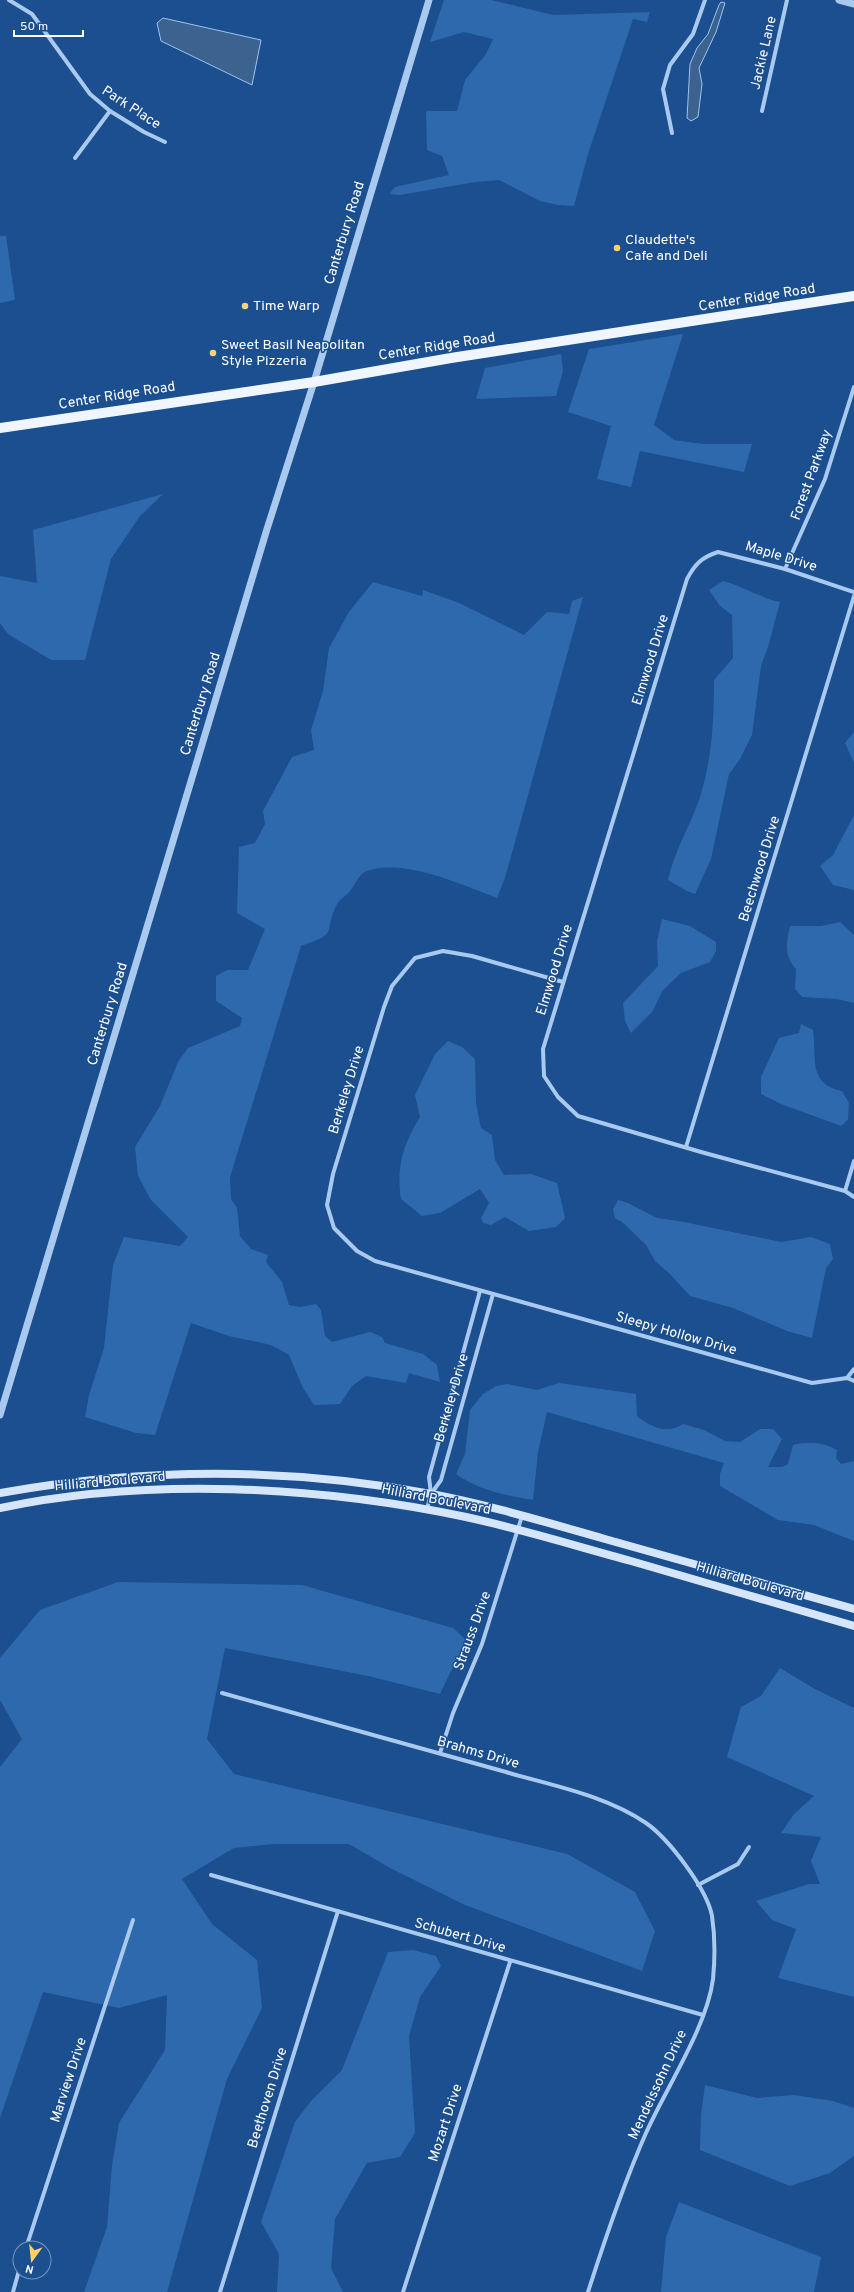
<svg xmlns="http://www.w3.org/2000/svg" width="854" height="2292" font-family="Overpass,sans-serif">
	<rect width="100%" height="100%" fill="#1b4f8f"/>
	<g fill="#2e69ad">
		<path d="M444 0H491L553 15 650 12 647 22 633 19 588 154 574 206 558 205 540 201 499 180 475 182 400 195 389 194 395 187 449 175 442 156 427 150 426 111H457L465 80 486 54 493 39 464 32 430 42Z"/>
		<path d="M0 236H6L15 300 0 303Z"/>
		<path d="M683 334 654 425 674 440 702 444H752L744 472 640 451 631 487 597 479 611 426 568 412 589 349Z"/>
		<path d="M561 354 563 371 556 396 476 399 485 368Z"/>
		<path d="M163 494 140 516 111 559 85 660H51L8 634 0 623V576L37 583 33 530Z"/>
		<path d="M723 581C743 586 760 598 780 602L768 647 761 666 752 735 740 759 729 774 711 859 695 894 687 891 668 880C674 852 689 828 699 800 712 761 714 721 714 680L733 658 732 615 720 606 709 590Z"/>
		<path d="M373 582 422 596 423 590 459 603 524 635 547 612 569 614 572 601 583 597 505 878 497 898C462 885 405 858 367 871 359 873 355 885 350 891 346 896 340 899 337 904 322 935 341 932 301 946L230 1177 231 1199 237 1208 240 1236 251 1249 268 1255 266 1262 282 1282 289 1305 300 1307 316 1304 321 1310 325 1336 332 1342 370 1332 382 1337 385 1343 423 1354 437 1365 440 1382 409 1373 406 1383 366 1376 352 1386 340 1404 314 1405 303 1388 289 1355 271 1345 229 1336 191 1323 155 1435 136 1433 85 1417 89 1395 104 1348 113 1265 124 1237 180 1246 188 1237 151 1200 138 1176 135 1147 160 1106 178 1062 188 1048 240 1026 242 1018 216 1001V976L227 970H248L265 929 237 913 239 847 255 843 265 824 263 811 292 757 314 750 311 730 323 691 329 648 349 612Z"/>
		<path d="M854 732V763L845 743Z"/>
		<path d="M854 815V890L833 885 820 866 833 855Z"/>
		<path d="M662 919 690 926 716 942V951L710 962 681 973 663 990 652 1012 631 1033 625 1021 623 1003 658 966 657 941Z"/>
		<path d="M840 922 854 935V1003L837 999 802 997 795 989 796 969C784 955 786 943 790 926H821Z"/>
		<path d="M801 1024 813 1030C817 1057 807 1084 842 1091L849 1103 848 1120 841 1126 781 1104 761 1094V1077L779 1038 799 1033Z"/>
		<path d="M448 1041 462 1047 475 1059 476 1103 481 1128 492 1135 495 1160 504 1175 531 1174 557 1183 565 1218 556 1227 529 1231 505 1217 491 1225 483 1223 481 1218 489 1203 480 1189 440 1213 422 1216 401 1199C396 1166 403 1145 420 1117L415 1095 435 1054Z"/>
		<path d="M618 1200 628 1203 657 1218 684 1222 781 1242 811 1237 830 1244 833 1259 826 1268 812 1338 787 1331 733 1308 690 1296 669 1273 655 1261 646 1245 622 1222 615 1218 613 1209Z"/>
		<path d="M559 1383 636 1394 637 1416C651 1427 667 1435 683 1424L704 1430 725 1441 740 1442 760 1429H773L782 1439 768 1467H782L788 1464 793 1445C808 1441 823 1442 837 1450L836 1458 841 1464 854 1461V1541L814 1525 778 1520 720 1486V1474L724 1463 547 1412 538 1452 533 1500C505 1495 480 1491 456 1474L465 1454 470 1410 483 1394 496 1386 507 1384 537 1390Z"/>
		<path d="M118 1582 302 1585 453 1628 466 1640 440 1694 368 1676 225 1648 207 1739 234 1774 567 1854 635 1892 655 1931 642 1971 465 1905 392 1869 349 1844H275L234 1848 182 1879 212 1924 257 1960 262 2008 227 2079 167 2292H84L107 2227 112 2165 119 2123 165 2050 167 1995 119 2008 43 1992 0 2118V1767L22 1739 0 1700V1658L40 1610Z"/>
		<path d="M780 1668 815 1689 854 1708V1997L778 1978 796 1929 772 1920 756 1901 809 1884H820L811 1861 821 1837 781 1833 794 1814 814 1796 727 1757 741 1707 761 1696Z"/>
		<path d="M413 1950 436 1956 441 1966 420 1997 409 2036 415 2133 400 2157 367 2163 335 2219 331 2268 343 2292H277L279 2254 261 2222 295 2122 311 2101 342 2070 388 1952Z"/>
		<path d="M705 2085 757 2098 794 2095 833 2101 854 2108V2156L830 2173 790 2186 700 2150 701 2115Z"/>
		<path d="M679 2202 821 2257 814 2292H661L666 2237Z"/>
	</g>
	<g fill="#3c6290" stroke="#9cc4f0">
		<path d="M721 2 725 3 716 32 699 68 702 84 698 117 691 121 687 118 690 64 697 48 708 34 719 5Z"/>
		<path d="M163 18 261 40 252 85 161 41 157 23Z"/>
	</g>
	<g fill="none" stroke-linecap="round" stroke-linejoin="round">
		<g stroke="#a9c9ee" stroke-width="4">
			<path d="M9 0 32 14 90 94 110 111 144 132 165 142"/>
			<path d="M762 111 787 0"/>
			<path d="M672 133 663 89 670 65 693 34 705 0"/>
			<path d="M75 158 110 111"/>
			<path d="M785 569 825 479 854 387"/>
			<path d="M854 592 785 569 718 552C702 557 695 564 687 579L543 1049 544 1076 558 1097 578 1116 701 1152 845 1191 854 1197"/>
			<path d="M563 982 472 956 443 951 415 958 392 986 384 1007 333 1174 327 1205 334 1228 357 1251 375 1261 812 1383 847 1378 854 1381"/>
			<path d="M686 1147 854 596"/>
			<path d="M845 1191 854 1161"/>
			<path d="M847 1378 854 1369"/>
			<path d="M431 1494 441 1480 493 1294"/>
			<path d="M427 1509 431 1494 429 1477 480 1291"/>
			<path d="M222 1693C317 1719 412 1745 506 1772 553 1786 605 1795 646 1823 669 1839 707 1889 712 1916 715 1936 715 1959 713 1979 707 2027 666 2088 646 2133 623 2185 605 2239 588 2292"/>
			<path d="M440 1753 453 1713 482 1644 522 1516"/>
			<path d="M211 1875 703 2015"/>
			<path d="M698 1885 738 1864 749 1847"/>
			<path d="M26 2248 133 1920"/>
			<path d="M13 2292 20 2267"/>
			<path d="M220 2292 338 1911"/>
			<path d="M403 2292 510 1962"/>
		</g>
		<g stroke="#a9c9ee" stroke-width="7">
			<path d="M839 0 854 4"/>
			<path d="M0 1415 267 529 314 382 429 0"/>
		</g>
		<g stroke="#d6e6fa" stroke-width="8">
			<path d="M0 1493C142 1468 289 1467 431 1494 490 1505 548 1523 605 1539 688 1562 771 1586 854 1609"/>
			<path d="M0 1508C148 1477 318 1486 466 1517 521 1529 576 1546 631 1561 705 1583 780 1604 854 1626"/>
		</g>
		<path stroke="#f0f6ff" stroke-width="10" d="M0 428 314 382 451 358 854 296"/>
	</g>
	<g fill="#ffd166" stroke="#1b4f8f" stroke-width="1.5">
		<circle cx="617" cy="248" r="4"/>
		<circle cx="245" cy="306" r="4"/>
		<circle cx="213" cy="353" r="4"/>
	</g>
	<g text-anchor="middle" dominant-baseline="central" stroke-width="3" stroke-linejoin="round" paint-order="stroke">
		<g font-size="14" fill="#fff" stroke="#1b4f8f">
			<text transform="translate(764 53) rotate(-77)">Jackie Lane</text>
			<text transform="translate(131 108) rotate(33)">Park Place</text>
			<text transform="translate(345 233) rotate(-73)">Canterbury Road</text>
			<text transform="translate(757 298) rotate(-9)">Center Ridge Road</text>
			<text transform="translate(437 347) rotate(-9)">Center Ridge Road</text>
			<text transform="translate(117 396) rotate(-9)">Center Ridge Road</text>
			<text transform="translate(812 475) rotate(-70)">Forest Parkway</text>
			<text transform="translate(781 557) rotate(17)">Maple Drive</text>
			<text transform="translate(651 660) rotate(-73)">Elmwood Drive</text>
			<text transform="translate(201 704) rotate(-73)">Canterbury Road</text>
			<text transform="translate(760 869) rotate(-73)">Beechwood Drive</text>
			<text transform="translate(555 970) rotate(-73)">Elmwood Drive</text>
			<text transform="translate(108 1014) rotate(-73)">Canterbury Road</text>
			<text transform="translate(347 1090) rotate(-73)">Berkeley Drive</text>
			<text transform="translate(676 1334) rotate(16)">Sleepy Hollow Drive</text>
			<text transform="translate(452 1398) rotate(-74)">Berkeley Drive</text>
			<text transform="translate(110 1482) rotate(-5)">Hilliard Boulevard</text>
			<text transform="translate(436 1500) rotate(11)">Hilliard Boulevard</text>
			<text transform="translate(750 1582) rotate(16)">Hilliard Boulevard</text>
			<text transform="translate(473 1631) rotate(-70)">Strauss Drive</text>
			<text transform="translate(478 1753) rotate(16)">Brahms Drive</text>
			<text transform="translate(460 1936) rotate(16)">Schubert Drive</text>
			<text transform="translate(69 2080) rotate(-72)">Marview Drive</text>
			<text transform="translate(658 2085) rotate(-65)">Mendelssohn Drive</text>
			<text transform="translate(268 2098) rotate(-73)">Beethoven Drive</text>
			<text transform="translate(446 2123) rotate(-72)">Mozart Drive</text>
		</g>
		<g font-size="14" fill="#fff" stroke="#1b4f8f" text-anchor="start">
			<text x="625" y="240">Claudette's<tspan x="625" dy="16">Cafe and Deli</tspan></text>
			<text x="253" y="306">Time Warp</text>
			<text x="221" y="345">Sweet Basil Neapolitan<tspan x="221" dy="16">Style Pizzeria</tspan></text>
		</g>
	</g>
	<g transform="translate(32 2260) rotate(195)"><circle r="19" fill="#1b4f8f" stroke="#7695bc"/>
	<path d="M0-3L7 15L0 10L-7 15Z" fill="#ffd166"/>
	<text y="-6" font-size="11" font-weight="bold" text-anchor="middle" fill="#ffffff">N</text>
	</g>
	<path d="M14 30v6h69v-6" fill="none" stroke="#ffffff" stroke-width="2"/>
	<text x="20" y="30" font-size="12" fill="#ffffff" stroke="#1b4f8f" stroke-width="3" paint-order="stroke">50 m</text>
</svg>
